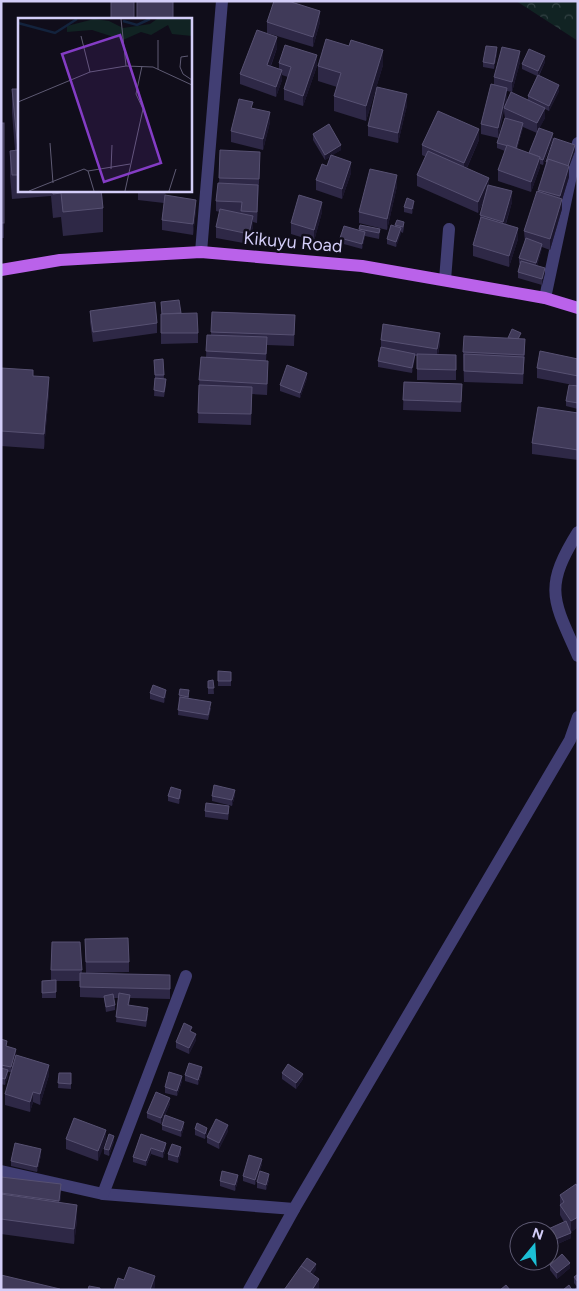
<svg xmlns="http://www.w3.org/2000/svg" width="579" height="1291" font-family="Figtree,sans-serif">
	<defs>
		<pattern id="forest-crowns" width="20" height="18" patternUnits="userSpaceOnUse" patternTransform="scale(1.25)"><rect width="20" height="18" fill="#112323"/><path d="M2 6a3 3 0 1 1 6 0M12 15a3 3 0 1 1 6 0" fill="none" stroke="#334244"/></pattern>
	</defs>
	<rect width="100%" height="100%" fill="#100d1a"/>
	<path fill="url(#forest-crowns)" d="M516 1H578V41L524 6Z"/>
	<g fill="none" stroke-linecap="round" stroke-linejoin="round">
		<g stroke="#413e73" stroke-width="12">
			<path d="M201 252 222 1"/>
			<path d="M445 280 449 229"/>
			<path d="M545 298 578 143"/>
			<path d="M578 532C543 588 553 600 578 656"/>
			<path d="M1 1171 103 1194 294 1209"/>
			<path d="M103 1194 186 976"/>
			<path d="M249 1290 294 1209 570 740 578 717"/>
		</g>
		<path stroke="#ba62ea" stroke-width="12" d="M1 270 60 260 201 252 362 266 545 298 578 308"/>
	</g>
	<g fill="#2e2846" fill-rule="evenodd">
		<path d="M267 22H320L313 47 267 33Z"/>
		<path d="M277 48 271 66 279 69V63L317 66 303 106 284 100V89L288 77 282 75V80L276 97 240 84V74Z"/>
		<path d="M497 53 494 69 483 67V62Z"/>
		<path d="M520 62 512 92 507 91V99L506 105 528 100V96L537 76 522 69V64L545 62 539 76 559 91 549 111 545 109V118L539 128 553 139 543 165 540 164V167L531 192 498 181V170L505 151 497 148V143L505 119 504 111 498 138 481 134V124L494 85V77ZM523 127 537 133 529 153 517 149Z"/>
		<path d="M383 65 366 121 334 111V96L337 87 318 81V66Z"/>
		<path d="M12 89H19V190H108V192H102L103 208V232L63 236 61 217 53 218 51 196 12 199 10 175V151L15 150 12 113Z"/>
		<path d="M407 105 398 143 368 136V126Z"/>
		<path d="M270 122 263 150 231 142V131Z"/>
		<rect x="1" y="123" width="3" height="115"/>
		<path d="M313 134 341 150 332 155 351 173 342 199 316 190V180L327 166 330 157 325 160 313 140Z"/>
		<path d="M479 140 467 168 512 202 506 224 518 239 509 267 473 256V245L480 220V215L484 200 478 213 417 186V175L426 157 422 155V145Z"/>
		<path d="M220 150 260 163 257 223 253 222V227L249 244 216 238V227L220 212 216 211V201L219 183Z"/>
		<path d="M575 151 569 167V177L562 200V209L550 250 542 247 537 266 545 273 542 285 518 278V272L520 264 519 263V258L525 242 524 231 538 192 546 162Z"/>
		<path d="M397 186 387 230 359 223V212Z"/>
		<path d="M138 190H166L165 196 196 210 193 235 162 230V220L164 203 138 200Z"/>
		<path d="M414 206 412 214 404 212V207Z"/>
		<path d="M322 212 314 241 291 234V223Z"/>
		<path d="M360 225 380 229 379 239 365 236 362 249 340 243V238L359 230Z"/>
		<path d="M395 225 404 227 403 233 401 232 396 247 387 244V239L395 227Z"/>
		<path d="M161 302 181 313 198 333V343L161 344V314H162Z"/>
		<path d="M90 311 157 323V333L93 342 90 322Z"/>
		<path d="M212 312 295 315 294 346 267 345 266 361 268 372 267 395 252 394 251 425 198 423 199 385 201 357H206L207 335H211Z"/>
		<path d="M521 339 525 349 523 384 464 382 463 352Z"/>
		<path d="M381 340 440 343 438 355H456V380H417V356H415L412 373 378 367V361L381 350Z"/>
		<path d="M163 359 164 379 166 385 164 397 154 396 155 378 154 360Z"/>
		<path d="M578 359V409L566 406V401L573 385 537 378V368Z"/>
		<path d="M1 368 33 376 49 392 44 449 1 446Z"/>
		<path d="M307 378 300 398 280 391V385Z"/>
		<path d="M404 382 462 384 461 412 403 410Z"/>
		<path d="M578 413V460L532 454V443Z"/>
		<path d="M218 671 231 672V686H218Z"/>
		<path d="M213 680 214 694H208V681Z"/>
		<path d="M150 693 166 695 164 703 150 699Z"/>
		<path d="M179 695 189 696V698L211 708 208 720 178 715Z"/>
		<path d="M181 795 179 804 168 801V796Z"/>
		<path d="M235 795 232 806 212 801V796Z"/>
		<path d="M205 811H229L228 820 205 817Z"/>
		<path d="M85 939 129 962V972L86 973Z"/>
		<path d="M80 942 82 973 170 975V999L130 998 129 1005 148 1014 146 1027 116 1022 118 998H114L115 1005V1010L106 1012 104 998 80 997V981H56V998H42V981L51 980V970Z"/>
		<path d="M1 1039 7 1047 16 1054 11 1072H8V1076L5 1085 1 1084Z"/>
		<path d="M196 1040 189 1054 176 1048V1042Z"/>
		<path d="M202 1072 198 1085 185 1081V1075Z"/>
		<path d="M59 1073H71V1089L58 1088Z"/>
		<path d="M282 1073 303 1079 296 1089 282 1079Z"/>
		<path d="M49 1075 40 1105 33 1102 30 1112 5 1105V1094Z"/>
		<path d="M182 1081 177 1096 165 1093V1087Z"/>
		<path d="M170 1104 161 1124 147 1118V1113Z"/>
		<path d="M162 1125 184 1127 181 1137 162 1130Z"/>
		<path d="M195 1129 207 1133 205 1139 195 1135Z"/>
		<path d="M106 1130 98 1161 66 1149V1139Z"/>
		<path d="M228 1131 219 1149 207 1143V1137Z"/>
		<path d="M141 1134 166 1148 163 1158 151 1154 146 1166 133 1162V1157Z"/>
		<path d="M114 1141 109 1156 104 1154V1149Z"/>
		<path d="M181 1153 178 1163 168 1160V1154Z"/>
		<path d="M41 1155 37 1172 11 1166V1161Z"/>
		<path d="M262 1164 255 1185 243 1181V1176Z"/>
		<path d="M1 1177 61 1195 60 1202 77 1220 74 1244 1 1234Z"/>
		<path d="M238 1180 235 1191 220 1186V1181Z"/>
		<path d="M269 1180 266 1190 257 1188V1182Z"/>
		<path d="M578 1188V1227L571 1232 570 1230 571 1238 551 1247 549 1243V1231H546V1230L564 1222 560 1215V1195Z"/>
		<path d="M550 1265 570 1268 557 1279 550 1270Z"/>
		<path d="M578 1274V1290H575V1288L577 1287 574 1283V1277Z"/>
	</g>
	<g fill="#1b162d">
		<path d="M320 11V22L313 47V37Z"/>
		<path d="M277 37V48L267 75V65Z"/>
		<path d="M497 47V53L494 69V64Z"/>
		<path d="M383 50V65L366 121V106Z"/>
		<path d="M520 51V62L512 92V82Z"/>
		<path d="M317 55V66L303 106V96Z"/>
		<path d="M545 56V62L538 76V71Z"/>
		<path d="M282 70V80L276 97V87Z"/>
		<path d="M559 85V91L549 111V106Z"/>
		<path d="M507 88V99L505 108H504L498 138V128Z"/>
		<path d="M407 94V105L398 143V133Z"/>
		<path d="M545 108V118L537 133V123Z"/>
		<path d="M270 112V122L263 150V139Z"/>
		<path d="M523 123V129L515 154V148Z"/>
		<path d="M479 129V140L464 174V163Z"/>
		<path d="M553 133V139L543 165V160Z"/>
		<path d="M341 145V150L325 160V155Z"/>
		<path d="M575 145V151L569 167V177L562 200V209L550 250V239L560 206V196L567 169Z"/>
		<path d="M540 157V167L531 192V182Z"/>
		<path d="M351 162V173L342 199V189Z"/>
		<path d="M397 175V186L387 230V219Z"/>
		<path d="M489 178V188L478 213V202Z"/>
		<path d="M512 191V202L503 232V222Z"/>
		<path d="M196 200V210L193 235V224Z"/>
		<path d="M414 201V206L412 214V209Z"/>
		<path d="M322 202V212L314 241V230Z"/>
		<path d="M253 216V227L249 244V234Z"/>
		<path d="M401 228V234L396 247V242Z"/>
		<path d="M518 228V239L509 267V256Z"/>
		<path d="M365 232V237L362 249V244Z"/>
		<path d="M542 244V249L536 269V263Z"/>
		<path d="M545 268V273L542 285V279Z"/>
		<path d="M440 333V343L437 359V349Z"/>
		<path d="M415 354V359L412 373V368Z"/>
		<path d="M307 373V378L300 398V393Z"/>
		<path d="M49 377V392L44 449V434Z"/>
		<path d="M166 690V695L164 703V698Z"/>
		<path d="M181 790V795L179 804V799Z"/>
		<path d="M235 790V795L232 806V800Z"/>
		<path d="M196 1034V1040L189 1054V1048Z"/>
		<path d="M16 1049V1054L11 1072V1067Z"/>
		<path d="M49 1065V1075L40 1105V1094Z"/>
		<path d="M202 1067V1072L198 1085V1080Z"/>
		<path d="M8 1070V1076L5 1085V1079Z"/>
		<path d="M303 1074V1079L296 1089V1083Z"/>
		<path d="M182 1076V1081L177 1096V1091Z"/>
		<path d="M33 1092V1102L30 1112V1102Z"/>
		<path d="M170 1098V1104L161 1124V1118Z"/>
		<path d="M184 1122V1127L181 1137V1131Z"/>
		<path d="M228 1125V1131L219 1149V1143Z"/>
		<path d="M207 1128V1133L205 1139V1134Z"/>
		<path d="M106 1130V1141L98 1161V1151Z"/>
		<path d="M114 1136V1141L109 1156V1150Z"/>
		<path d="M166 1143V1148L163 1158V1152Z"/>
		<path d="M181 1147V1153L178 1163V1157Z"/>
		<path d="M151 1148V1154L146 1166V1161Z"/>
		<path d="M41 1149V1155L37 1172V1167Z"/>
		<path d="M262 1159V1164L255 1185V1180Z"/>
		<path d="M269 1174V1180L266 1190V1185Z"/>
		<path d="M238 1175V1180L235 1191V1185Z"/>
		<path d="M61 1184V1195L59 1211V1201Z"/>
		<path d="M77 1205V1220L74 1244V1229Z"/>
		<path d="M578 1217V1227L571 1232V1221Z"/>
		<path d="M571 1233V1238L551 1247V1241Z"/>
		<path d="M570 1263V1268L557 1279V1273Z"/>
		<path d="M316 1264V1270L309 1280V1274Z"/>
		<path d="M155 1276V1287L154 1290H150Z"/>
		<path d="M319 1279V1290H312Z"/>
	</g>
	<g fill="#403a59" stroke="#575172">
		<rect x="111" y="1" width="23" height="18"/>
		<rect x="137" y="1" width="36" height="18"/>
		<path d="M274 1H288L320 11 313 37 267 22Z"/>
		<path d="M257 30 277 37 267 65 282 70 276 87 240 74Z"/>
		<path d="M326 39 349 46 351 40 383 50 366 106 334 96 341 73 318 66Z"/>
		<path d="M285 45 317 55 303 96 284 89 291 67 279 63Z"/>
		<path d="M486 46 497 47 494 64 483 62Z"/>
		<path d="M502 47 520 51 512 82 494 77Z"/>
		<path d="M529 49 545 56 538 71 522 64Z"/>
		<path d="M538 75 559 85 549 106 528 96Z"/>
		<path d="M491 84 507 88 498 128 481 124Z"/>
		<path d="M377 87 407 94 398 133 368 126Z"/>
		<path d="M12 89H19V175H12L10 151 18 150Z"/>
		<path d="M511 92 545 108 537 123 504 108Z"/>
		<path d="M239 99 253 102 251 108 270 112 263 139 231 131Z"/>
		<path d="M438 111 479 129 464 163 422 145Z"/>
		<path d="M505 118 523 123 516 148 497 143Z"/>
		<rect x="1" y="123" width="3" height="100"/>
		<path d="M329 124 341 145 325 155 313 134Z"/>
		<path d="M539 128 553 133 543 160 540 159V157L529 153Z"/>
		<path d="M554 138 575 145 568 166 548 159 547 162H546Z"/>
		<path d="M507 145 540 157 531 182 498 170Z"/>
		<path d="M220 150 260 152 259 179 219 178Z"/>
		<path d="M428 151 489 178 478 202 417 175Z"/>
		<path d="M331 155 351 162 342 189 316 180 322 164 327 166Z"/>
		<path d="M548 159 569 166 560 196 538 190Z"/>
		<path d="M370 169 397 175 387 219 359 212Z"/>
		<path d="M218 183 258 185 257 212 241 211 242 202 216 201Z"/>
		<path d="M488 185 512 191 503 222 480 215Z"/>
		<path d="M52 190H101L103 208 63 212 61 193 53 194Z"/>
		<path d="M139 190H165V192Z"/>
		<path d="M537 191 562 199 550 239 524 231Z"/>
		<path d="M165 195 196 200 193 224 162 220Z"/>
		<path d="M299 195 322 202 314 230 291 223Z"/>
		<path d="M407 198 414 201 412 209 404 207Z"/>
		<path d="M220 209 253 216 249 234 216 227Z"/>
		<path d="M481 217 518 228 509 256 473 245Z"/>
		<path d="M397 220 404 222 403 227 395 225Z"/>
		<path d="M360 225 380 229 379 233 359 229Z"/>
		<path d="M391 225 401 228 396 242 387 239Z"/>
		<path d="M344 226 365 232 362 244 340 238Z"/>
		<path d="M526 238 542 244 536 263 519 258Z"/>
		<path d="M521 261 545 268 542 279 518 272Z"/>
		<path d="M179 300 181 313 162 314 161 302Z"/>
		<path d="M155 302 157 323 93 332 90 311Z"/>
		<path d="M212 312 295 315 294 335 211 332Z"/>
		<path d="M197 313 198 333H161V314Z"/>
		<path d="M383 324 440 333 437 349 381 340Z"/>
		<path d="M512 329 521 333 518 339 508 338Z"/>
		<path d="M207 335 267 337 266 354 206 351Z"/>
		<path d="M464 336 525 339 524 355 463 352Z"/>
		<path d="M381 347 415 354 412 368 378 361Z"/>
		<path d="M540 351 578 359V376L537 368Z"/>
		<path d="M417 354 456 355V370L417 369Z"/>
		<path d="M464 354 524 357 523 374 464 371Z"/>
		<path d="M201 357 268 361 267 384 199 380Z"/>
		<path d="M163 359 164 375H155L154 360Z"/>
		<path d="M287 365 307 373 300 393 280 385Z"/>
		<path d="M1 368 33 370V376L49 377 44 434 1 431Z"/>
		<path d="M155 378 166 379 164 392 154 390Z"/>
		<path d="M404 382 462 384 461 402 403 400Z"/>
		<path d="M199 385 252 387 251 414 198 413Z"/>
		<path d="M569 385 578 386V403L566 401Z"/>
		<path d="M538 407 578 413V450L532 443Z"/>
		<path d="M218 671 231 672V681H218Z"/>
		<path d="M213 680 214 688H208V681Z"/>
		<path d="M153 685 166 690 164 698 150 693Z"/>
		<path d="M180 689 189 690 188 697 179 695Z"/>
		<path d="M180 697 211 702 208 715 178 710Z"/>
		<path d="M214 785 235 790 232 800 212 796Z"/>
		<path d="M171 787 181 790 179 799 168 796Z"/>
		<path d="M206 803 229 806 228 814 205 811Z"/>
		<path d="M128 938 129 962H86L85 939Z"/>
		<path d="M52 942H80L82 970H51Z"/>
		<path d="M80 973 170 975V989L80 987Z"/>
		<path d="M56 980V992L42 993V981Z"/>
		<path d="M119 993 130 995 128 1005 148 1008 146 1021 116 1017Z"/>
		<path d="M113 994 115 1005 106 1007 104 996Z"/>
		<path d="M184 1023 192 1027 190 1031 196 1034 189 1048 176 1042Z"/>
		<path d="M1 1039 7 1041 6 1046 16 1049 11 1067 1 1065Z"/>
		<path d="M16 1055 49 1065 40 1094 33 1092 30 1102 5 1094Z"/>
		<path d="M189 1063 202 1067 198 1080 185 1075Z"/>
		<path d="M288 1064 303 1074 296 1083 282 1073Z"/>
		<path d="M1 1068 8 1070 5 1079 1 1078Z"/>
		<path d="M169 1072 182 1076 177 1091 165 1087Z"/>
		<path d="M59 1073H71V1084L58 1083Z"/>
		<path d="M156 1092 170 1098 161 1118 147 1113Z"/>
		<path d="M165 1115 184 1122 181 1131 162 1125Z"/>
		<path d="M74 1118 106 1130 98 1151 66 1139Z"/>
		<path d="M216 1119 228 1125 219 1143 207 1137Z"/>
		<path d="M197 1123 207 1128 205 1134 195 1129Z"/>
		<path d="M109 1134 114 1136 109 1150 104 1149Z"/>
		<path d="M141 1134 166 1143 163 1152 151 1148 146 1161 133 1157Z"/>
		<path d="M15 1143 41 1149 37 1167 11 1161Z"/>
		<path d="M172 1144 181 1147 178 1157 168 1154Z"/>
		<path d="M249 1155 262 1159 255 1180 243 1176Z"/>
		<path d="M222 1171 238 1175 235 1185 220 1181Z"/>
		<path d="M260 1171 269 1174 266 1185 257 1182Z"/>
		<path d="M1 1177 61 1184 59 1201 1 1193Z"/>
		<path d="M576 1184 578 1188V1217L571 1221 560 1205 564 1202 560 1195Z"/>
		<path d="M1 1194 77 1205 74 1229 1 1219Z"/>
		<path d="M566 1221 571 1233 551 1241 549 1237V1231H546V1230Z"/>
		<path d="M562 1254 570 1263 557 1273 550 1265Z"/>
		<path d="M307 1258 316 1264 310 1272 301 1266Z"/>
		<path d="M301 1266 319 1279 312 1290H284Z"/>
		<path d="M129 1267 155 1276 150 1290H114L118 1278 124 1280Z"/>
		<path d="M578 1274V1282L574 1277Z"/>
		<path d="M1 1275 60 1289V1290H1Z"/>
		<path d="M506 1285 510 1290H500Z"/>
		<path d="M569 1285 572 1290H563Z"/>
		<path d="M89 1286 100 1288V1290H88Z"/>
	</g>
	<g text-anchor="middle" dominant-baseline="central" stroke-width="5" stroke-linejoin="round" paint-order="stroke">
		<g font-size="18" fill="#d3cdf8" stroke="#100d1a">
			<text transform="translate(293 242) rotate(5)">Kikuyu Road</text>
		</g>
	</g>
	<g transform="translate(18 18)">
		<rect width="174" height="174" fill="#100d1a"/>
		<path d="M76 1 91 3 105 10 132 6 139 1H174V18L154 16 150 7 133 17 123 14 105 22 74 12 49 14V8Z" fill="#112323"/>
		<path fill="none" stroke="#13233d" stroke-width="2.5" d="M105 3 119 7 132 1M0 5 37 15 59 1"/>
		<path fill="none" stroke="#5e5a73" stroke-width="1" d="M103 1 108 48M63 18 72 54M140 22V51M170 38 163 39 162 49 165 56 174 62M0 84 72 54 108 48 135 49 174 67M32 125 35 165M93 151 94 127M70 153 112 146M11 173 66 151 70 153 76 173M107 173 125 91 118 76 124 48M151 173 158 151"/>
		<path fill="#843cc5" fill-opacity="0.15" stroke="#843cc5" stroke-width="2.5" d="M102 17 143 145 86 164 44 36Z"/>
		<rect width="174" height="174" fill="none" stroke="#d3cdf8" stroke-width="2.5"/>
	</g>
	<rect width="579" height="1291" fill="none" stroke="#d3cdf8" stroke-width="5"/>
	<g transform="translate(534 1246) rotate(18)"><circle r="24" fill="#100d1a" stroke="#5e5a73"/>
	<path d="M0-4L9 19L0 12L-9 19Z" fill="#1cbfd5"/>
	<text y="-8" font-size="14" font-weight="bold" text-anchor="middle" fill="#d3cdf8">N</text>
	</g>
</svg>
